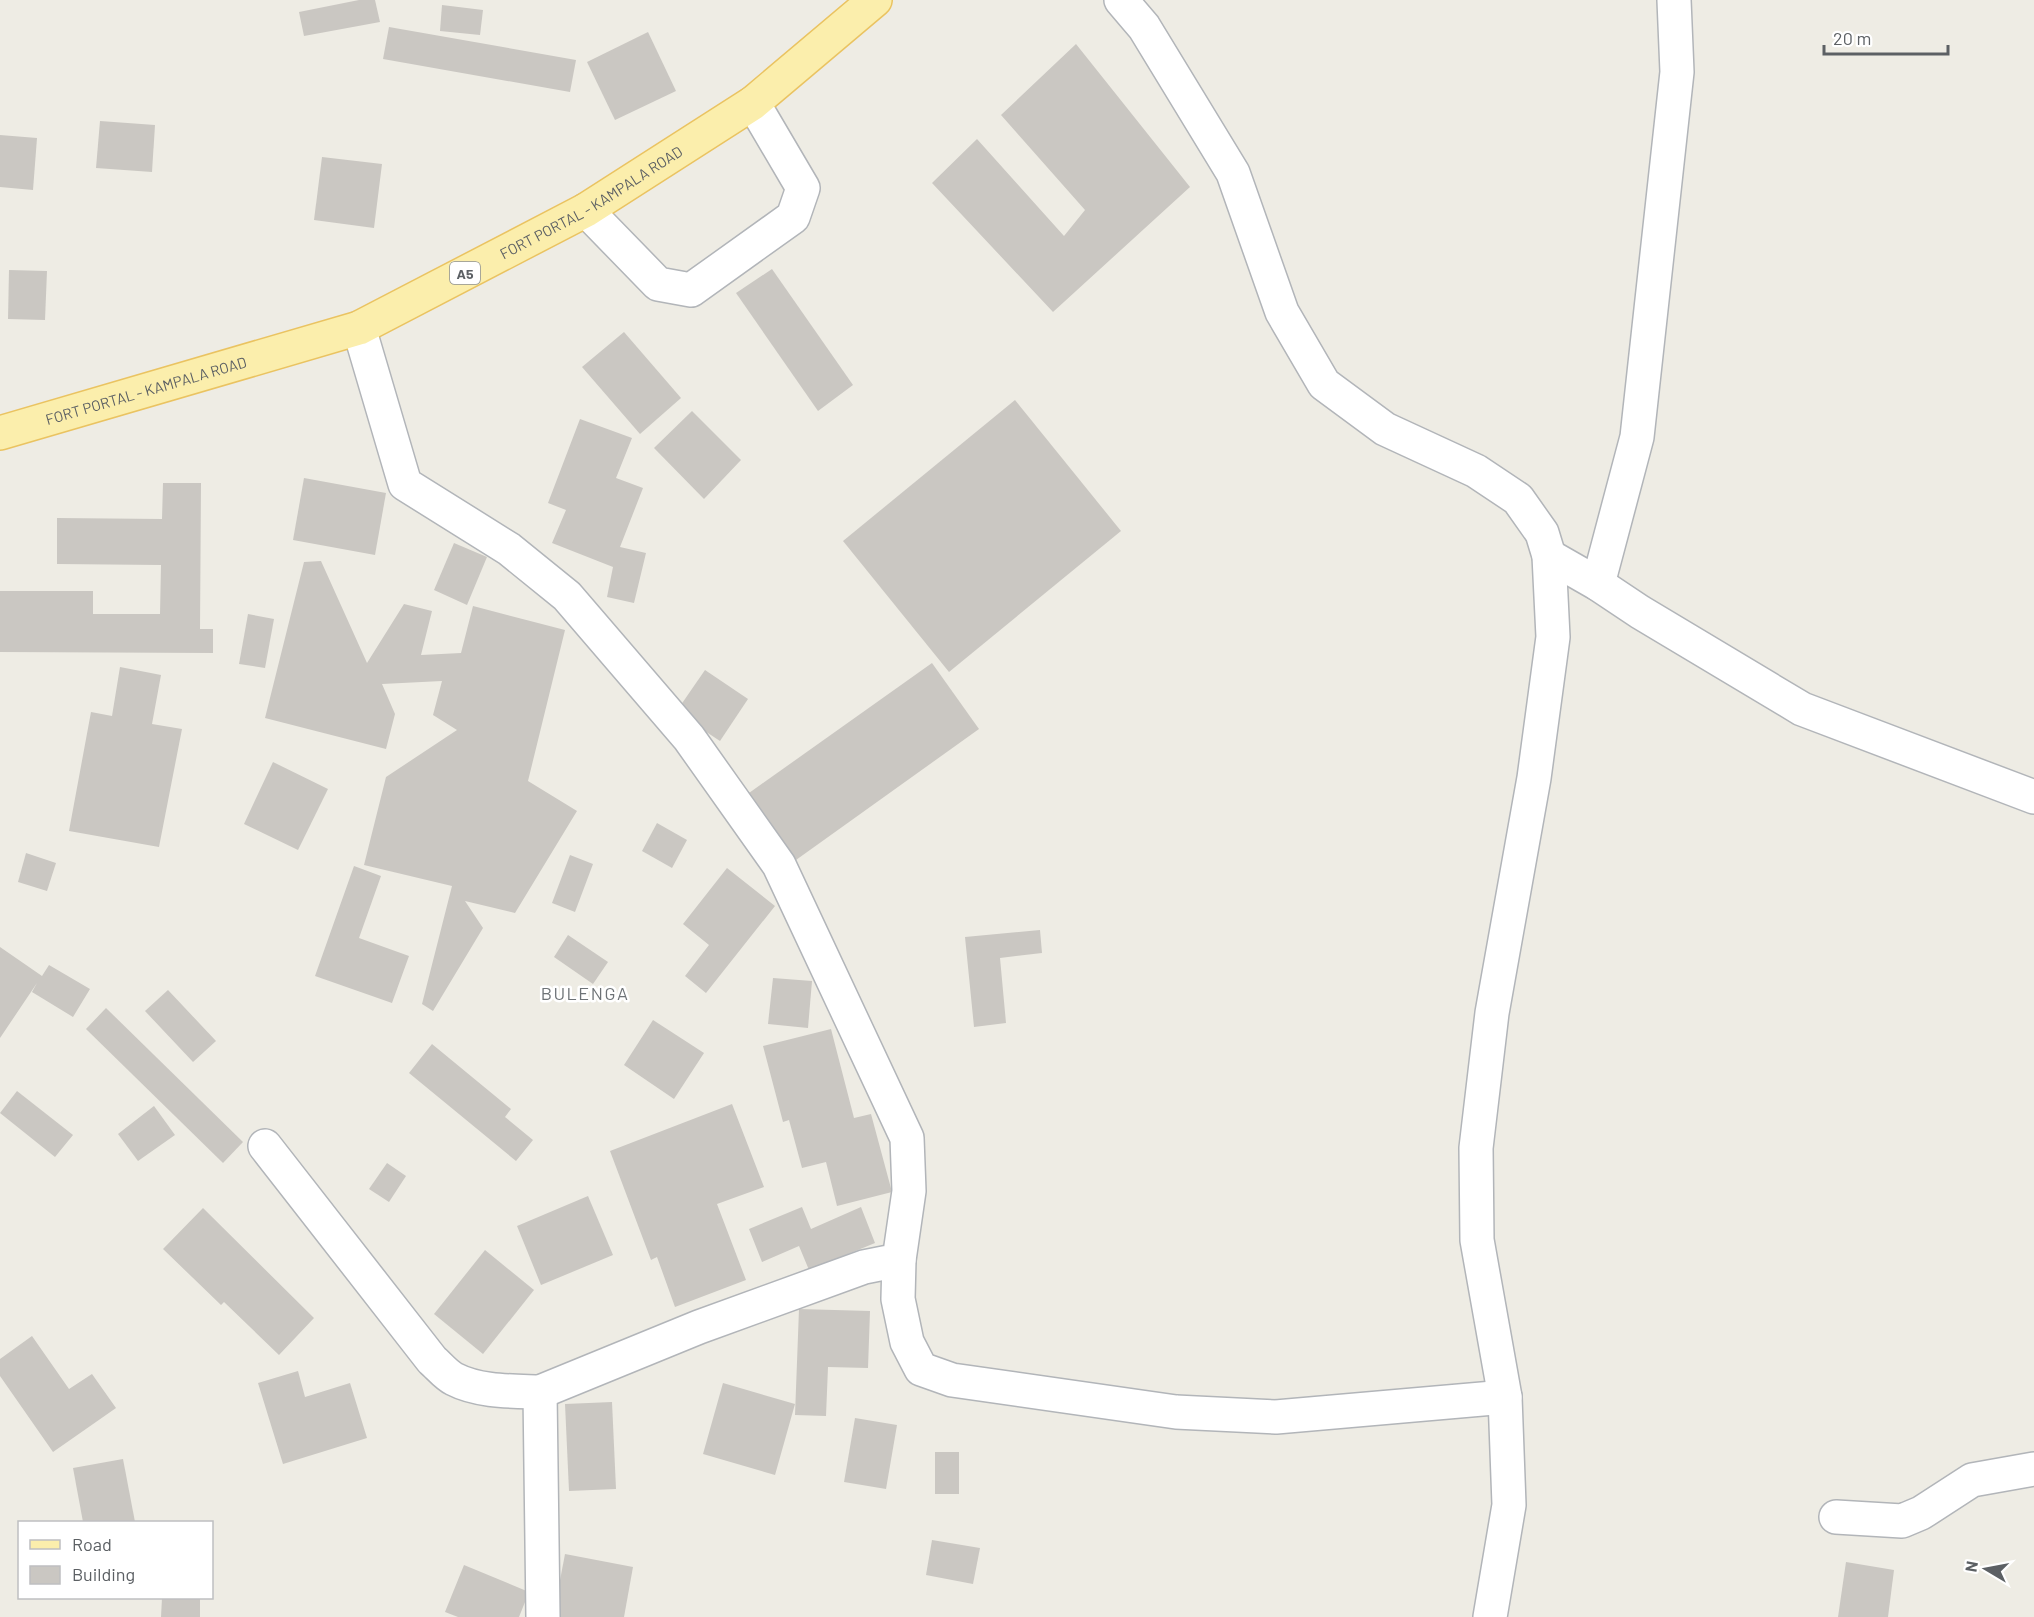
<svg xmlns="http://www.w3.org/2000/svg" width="2034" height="1617" font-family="Barlow,sans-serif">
	<rect width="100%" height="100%" fill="#eeece4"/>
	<g fill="#cac7c2">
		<path d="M359 0H375L380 22 304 36 299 12Z"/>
		<path d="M442 5 483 10 480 35 440 31Z"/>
		<path d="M389 27 576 60 570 92 383 59Z"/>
		<path d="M648 32 676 91 615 120 587 62Z"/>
		<path d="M1076 44 1190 187 1053 312 932 183 977 139 1064 236 1085 210 1001 115Z"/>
		<path d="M100 121 155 125 152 172 96 168Z"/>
		<path d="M0 135 37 138 33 190 0 187Z"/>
		<path d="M322 157 382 164 374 228 314 220Z"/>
		<path d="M772 269 853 385 818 411 736 293Z"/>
		<path d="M9 270 47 271 45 320 8 319Z"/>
		<path d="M624 332 681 398 640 434 582 367Z"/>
		<path d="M1015 400 1121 531 949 672 843 541Z"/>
		<path d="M692 411 741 460 704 499 654 448Z"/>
		<path d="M580 419 632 438 616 478 643 488 620 547 646 553 634 603 607 597 613 567 552 543 566 510 548 503Z"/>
		<path d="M304 478 386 493 375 555 293 540Z"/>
		<path d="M163 483H201L200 629H213V653L0 652V591H93V614H160L161 565 57 564V518L162 519Z"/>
		<path d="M454 543 487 557 467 605 434 590Z"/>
		<path d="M321 561 367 663 404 604 432 611 421 655 461 653 473 606 565 630 528 781 577 811 515 913 465 901 483 928 433 1011 422 1004 452 886 364 865 386 777 457 730 433 715 442 681 382 684 395 714 386 749 265 718 304 562Z"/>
		<path d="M248 614 274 619 265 668 239 664Z"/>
		<path d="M932 663 979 729 789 865 742 798Z"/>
		<path d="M120 667 161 675 152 724 182 729 159 847 69 831 91 712 112 716Z"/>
		<path d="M705 670 748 699 720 741 676 712Z"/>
		<path d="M273 762 328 789 298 850 244 824Z"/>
		<path d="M657 823 687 840 672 868 642 851Z"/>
		<path d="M26 853 56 863 47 891 18 882Z"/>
		<path d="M570 855 593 864 575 912 552 903Z"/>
		<path d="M354 866 381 876 359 938 409 956 392 1003 315 976Z"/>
		<path d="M727 868 775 906 706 993 685 976 709 945 683 924Z"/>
		<path d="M1040 930 1042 953 1000 958 1006 1023 974 1027 965 937Z"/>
		<path d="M568 935 608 962 593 984 554 957Z"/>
		<path d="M0 947 42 976 49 965 90 989 73 1017 32 992 37 983 0 1038Z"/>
		<path d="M773 978 812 981 808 1028 768 1024Z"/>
		<path d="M168 990 216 1041 193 1062 145 1011Z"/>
		<path d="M106 1008 243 1142 223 1163 86 1029Z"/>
		<path d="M653 1020 704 1053 674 1099 624 1065Z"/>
		<path d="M831 1029 854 1118 871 1114 892 1192 837 1206 826 1162 802 1168 789 1120 783 1122 763 1046Z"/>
		<path d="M432 1044 511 1109 505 1117 533 1140 516 1161 409 1073Z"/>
		<path d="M17 1091 73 1135 55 1157 0 1113Z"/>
		<path d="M732 1104 764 1187 717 1204 746 1280 675 1307 657 1257 651 1260 610 1151Z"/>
		<path d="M154 1106 175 1135 138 1161 118 1134Z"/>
		<path d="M387 1163 406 1176 389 1202 369 1189Z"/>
		<path d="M588 1196 613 1255 541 1285 517 1226Z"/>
		<path d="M802 1207 811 1229 861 1207 875 1243 809 1270 799 1246 762 1262 749 1229Z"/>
		<path d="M203 1208 314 1318 279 1355 224 1302 221 1305 163 1249Z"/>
		<path d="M485 1250 534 1290 483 1354 434 1314Z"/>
		<path d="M799 1309 870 1311 868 1368 828 1367 826 1416 795 1415Z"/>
		<path d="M32 1336 69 1389 92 1374 116 1408 53 1452 0 1376V1359Z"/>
		<path d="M298 1371 305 1397 350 1383 367 1438 283 1464 258 1383Z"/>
		<path d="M723 1383 795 1404 775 1475 703 1454Z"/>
		<path d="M612 1402 616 1489 569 1491 565 1404Z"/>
		<path d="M855 1418 897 1425 886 1489 844 1482Z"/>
		<rect x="935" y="1452" width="24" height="42"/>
		<path d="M123 1459 135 1522H83L73 1468Z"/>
		<path d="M932 1540 980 1548 973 1584 926 1575Z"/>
		<path d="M565 1554 633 1567 624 1617H553Z"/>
		<path d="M1846 1562 1894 1570 1888 1617H1838Z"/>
		<path d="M464 1565 529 1592 519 1617H458L445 1612Z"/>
		<path d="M162 1598H200V1617H161Z"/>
	</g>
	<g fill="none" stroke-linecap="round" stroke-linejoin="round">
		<g stroke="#b2b5b9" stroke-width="36">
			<g id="minor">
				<path d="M1121 0 1144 27 1233 173 1282 312 1324 384 1385 429 1476 471 1518 499 1542 533 1549 556 1553 637 1534 778 1492 1013 1476 1148 1477 1240 1505 1397 1509 1505 1490 1617"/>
				<path d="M586 210 658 284 691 290 793 217 803 188 753 103"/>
				<path d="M1549 556 1598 584 1640 612 1802 709 2034 797"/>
				<path d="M1598 584 1637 437 1677 72 1674 0"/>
				<path d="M265 1146 432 1360C439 1366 446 1375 454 1379 479 1392 512 1391 540 1392L699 1327 864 1267 899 1260 909 1191 907 1138 779 865 689 738 567 596 509 549 405 484 359 328"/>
				<path d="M899 1260 898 1299 907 1342 921 1369 952 1380 1176 1412 1276 1417 1505 1397"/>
				<path d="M540 1392 543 1617"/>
				<path d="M1836 1517 1902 1521 1921 1513 1972 1480 2034 1469"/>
			</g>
		</g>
		<g stroke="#eac361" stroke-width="36">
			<g id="major">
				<path id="s1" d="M0 433 359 328 586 210 753 103 875 0"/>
			</g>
		</g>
		<use href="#minor" stroke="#fff" stroke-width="33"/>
		<use href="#major" stroke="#fbeeac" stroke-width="33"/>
	</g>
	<g text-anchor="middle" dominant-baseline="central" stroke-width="5" stroke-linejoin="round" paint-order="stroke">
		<rect fill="#fff" stroke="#8d9092" stroke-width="1.5" x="450" y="262" width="30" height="22" rx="4.5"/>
		<g font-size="14" font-weight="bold" fill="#5c6064">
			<text x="465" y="273">A5</text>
		</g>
		<g font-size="15" fill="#5c6064" stroke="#fff">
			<text stroke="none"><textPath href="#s1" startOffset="638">FORT PORTAL - KAMPALA ROAD</textPath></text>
			<text stroke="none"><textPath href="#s1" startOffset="152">FORT PORTAL - KAMPALA ROAD</textPath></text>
		</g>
		<g font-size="18" letter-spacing="1.5" fill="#6d7276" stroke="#fff">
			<text x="585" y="993">BULENGA</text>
		</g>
	</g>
	<rect x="18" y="1521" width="195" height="78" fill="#ffffff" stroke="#bebfc1" stroke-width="1.5"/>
	<rect x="30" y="1540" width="30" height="9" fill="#fbeeac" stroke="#bebfc1" stroke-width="1.5"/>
	<text x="72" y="1551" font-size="18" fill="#5c6064">Road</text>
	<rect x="30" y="1566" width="30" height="18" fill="#cac7c2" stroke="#bebfc1" stroke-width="1.5"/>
	<text x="72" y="1581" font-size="18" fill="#5c6064">Building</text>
	<g transform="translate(1986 1569) rotate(280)" stroke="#ffffff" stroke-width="4.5" paint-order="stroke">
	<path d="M0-4.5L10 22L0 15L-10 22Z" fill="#5c6064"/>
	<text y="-9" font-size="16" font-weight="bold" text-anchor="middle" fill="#5c6064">N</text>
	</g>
	<path d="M1824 45v9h124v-9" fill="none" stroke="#5c6064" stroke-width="3"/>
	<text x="1833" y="45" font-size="18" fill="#5c6064" stroke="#ffffff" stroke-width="4.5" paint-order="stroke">20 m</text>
</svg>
